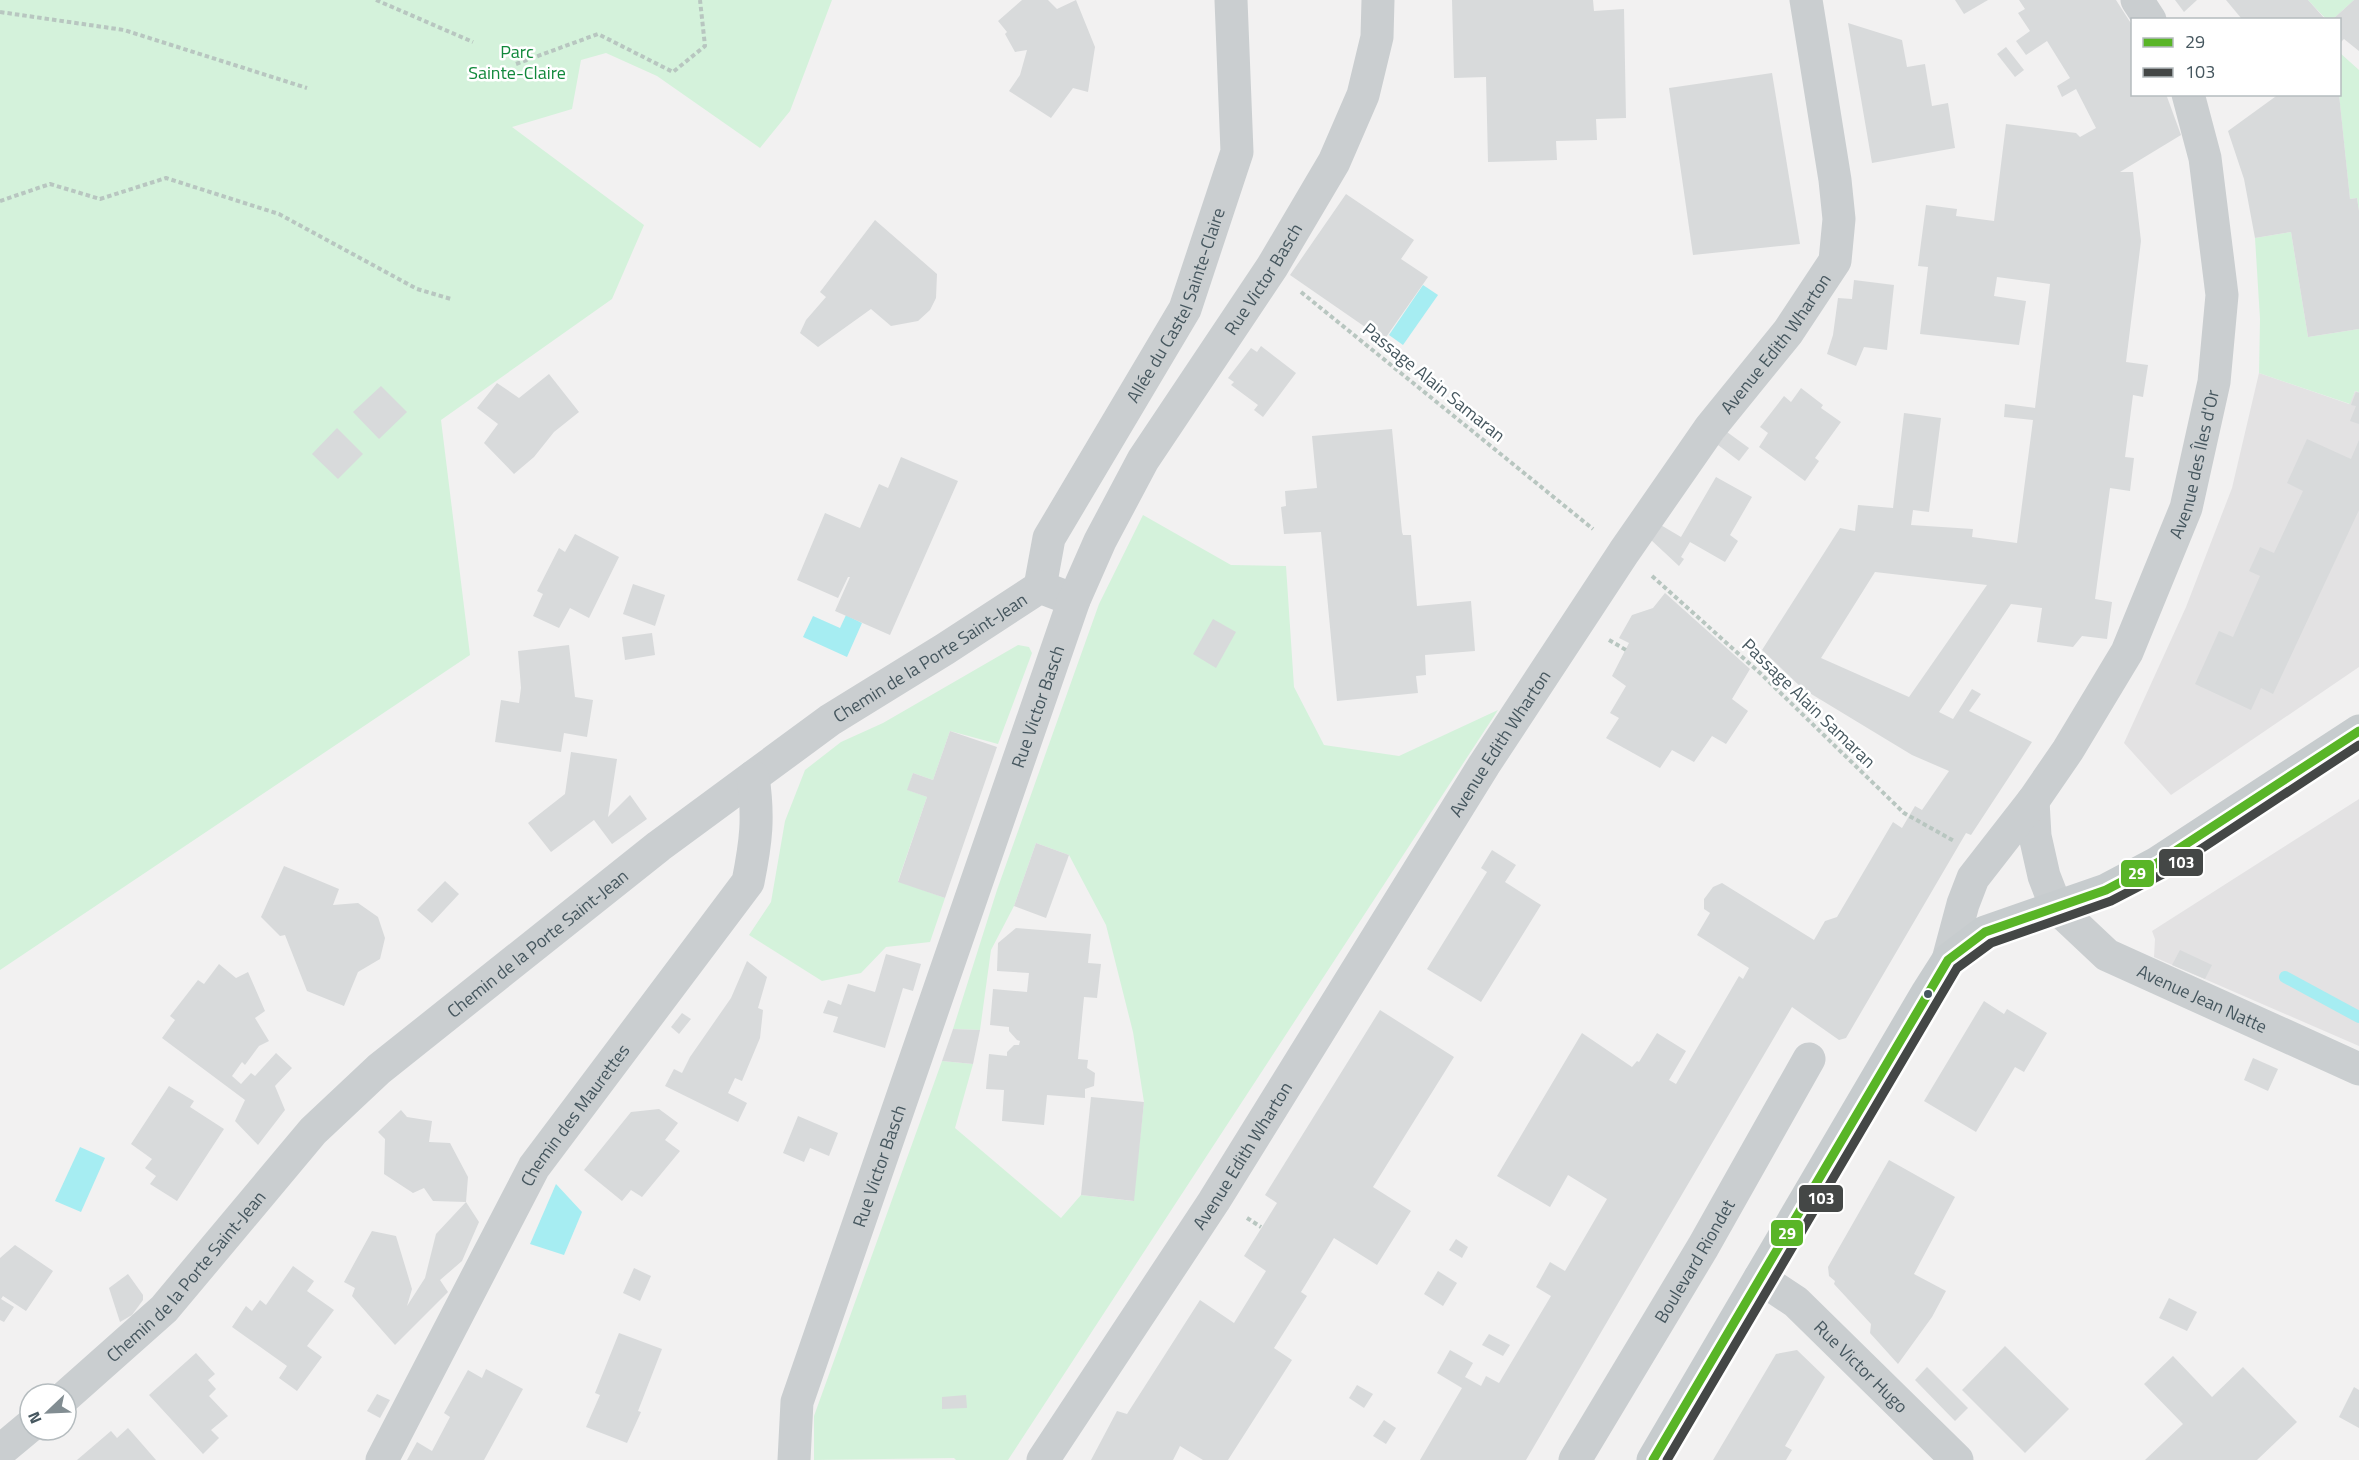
<svg xmlns="http://www.w3.org/2000/svg" width="2359" height="1460" font-family="'Titillium Web',sans-serif">
	<rect width="100%" height="100%" fill="#f2f1f1"/>
	<g fill="#e3e2e3">
		<path d="M2259 373 2349 404 2355 391 2359 392V667L2171 795 2124 743 2186 607 2232 488Z"/>
		<path d="M2359 799V1046L2154 957 2155 939 2152 931Z"/>
	</g>
	<g fill="#d4f2db">
		<path d="M0 0H832L790 111 760 148 657 76 606 53 581 60 572 109 512 127 644 225 612 299 441 420 470 655 0 970Z"/>
		<path d="M2308 0H2354L2332 20 2326 19Z"/>
		<path d="M2340 53 2359 70V211L2357 198 2350 199 2339 95Z"/>
		<path d="M2291 232 2308 337 2359 329V392L2355 391 2350 404 2259 373 2260 319 2255 238Z"/>
		<path d="M1143 515 1231 565 1286 566 1294 687 1324 745 1399 756 1498 710 1008 1460H956L954 1458 814 1460V1416L942 1061 973 1064 955 1128 1061 1218 1081 1195 1133 1201 1144 1102 1133 1032 1106 925 1069 855 1036 843 1014 906 991 950 980 1030 953 1029 997 890 1099 604Z"/>
		<path d="M1018 645 1029 647 1032 653 998 744 950 731 933 780 913 773 908 790 927 797 898 881 945 898 930 942 886 947 861 973 822 981 749 935 771 902 785 821 805 770 841 742 883 723Z"/>
	</g>
	<g fill="#a6edf2">
		<path d="M1423 285 1438 295 1403 345 1389 335Z"/>
		<path d="M846 615 862 623 847 657 803 637 813 616 840 628Z"/>
		<path d="M80 1147 105 1158 81 1212 55 1201Z"/>
		<path d="M556 1184 582 1212 564 1255 530 1244Z"/>
	</g>
	<g fill="none" stroke-linecap="round" stroke-linejoin="round">
		<path stroke="#a6edf2" stroke-width="12" d="M2285 977 2359 1017"/>
	</g>
	<g fill="#d8dadb" fill-rule="evenodd">
		<path d="M1022 0H1048L1057 9 1076 0 1095 47 1088 92 1073 88 1051 118 1009 91 1020 75 1027 50 1015 52 1005 34 1007 32 998 21Z"/>
		<path d="M1452 0H1593L1594 11 1624 9 1626 118 1596 119 1597 140 1556 141 1557 160 1488 162 1486 77 1454 78Z"/>
		<path d="M1955 0H1988L1964 14Z"/>
		<path d="M2019 0H2116L2132 25V94H2166L2181 135 2120 172H2133L2141 241 2126 362 2148 365 2143 397 2133 395 2125 457 2134 458 2130 491 2110 488 2095 599 2112 602 2107 639 2082 636 2073 647 2037 642 2042 608 2011 604 1939 712 1953 719 1972 689 1981 694 1969 711 2032 742 1971 835 1966 833 1846 1038 1839 1040 1792 1007 1526 1460H1420L1462 1388 1437 1373 1450 1350 1473 1363 1465 1377 1481 1386 1486 1376 1499 1383 1551 1296 1536 1287 1550 1262 1565 1271 1607 1199 1568 1175 1550 1207 1497 1176 1582 1033 1632 1067 1637 1061 1639 1062 1657 1033 1686 1051 1669 1080 1676 1084 1739 976 1743 979 1749 968 1697 935 1710 913 1704 909V899L1713 887 1722 883 1814 940 1825 921 1837 917 1893 822 1902 828 1915 806 1922 810 1949 771 1912 755 1803 689 1762 650 1840 528 1855 531 1858 505 1893 508 1904 413 1941 418 1929 512 1913 510 1911 525 1973 529 1972 537 2017 543 2033 420 2004 417 2005 404 2035 408 2050 284 1997 277 1994 296 2026 301 2019 345 1920 334 1928 267 1918 266 1926 205 1957 209 1956 216 1994 221 2006 124 2076 133 2080 137 2096 128 2076 89 2062 97 2057 86 2070 78 2047 41 2026 55 2016 41 2030 31 2018 13 2025 9ZM1875 572 1987 585 1909 697 1821 658Z"/>
		<path d="M2175 0H2197L2184 12Z"/>
		<path d="M2226 0H2308L2326 20H2239L2241 18Z"/>
		<path d="M2354 0H2359V51L2344 39 2340 43V20H2332Z"/>
		<path d="M1848 23 1902 40 1907 67 1925 64 1932 106 1948 103 1955 148 1872 163Z"/>
		<path d="M2006 47 2024 70 2015 77 1997 54Z"/>
		<path d="M1772 73 1800 244 1693 255 1669 88Z"/>
		<path d="M2279 94H2339L2350 199 2357 198 2359 211V329L2308 337 2291 232 2255 238 2244 179 2228 131Z"/>
		<path d="M1346 194 1414 240 1401 259 1428 277 1384 340 1290 275Z"/>
		<path d="M875 220 937 274 936 298 930 310 918 321 891 326 871 309 818 347 800 333 806 320 826 297 820 292Z"/>
		<path d="M1854 280 1894 285 1887 350 1864 347 1856 366 1827 354 1833 335 1838 298 1852 299Z"/>
		<path d="M1261 346 1296 373 1263 417 1254 410 1258 405 1231 385 1234 382 1228 378 1251 348 1257 352Z"/>
		<path d="M549 374 579 412 554 432 534 457 514 474 484 443 498 424 477 408 497 383 519 398Z"/>
		<path d="M381 386 407 412 379 439 353 412Z"/>
		<path d="M1801 388 1823 405 1821 408 1841 422 1815 458 1819 461 1805 481 1759 447 1768 433 1760 427 1784 396 1791 402Z"/>
		<path d="M2356 392 2359 393V424L2350 421 2356 406 2351 405Z"/>
		<path d="M337 428 363 454 338 479 312 454Z"/>
		<path d="M1392 429 1402 532 1403 535H1411L1417 606 1471 601 1475 651 1425 655 1426 675 1416 676 1418 693 1337 701 1321 532 1284 534 1281 507 1286 506 1285 491 1317 488 1312 436Z"/>
		<path d="M1727 432 1749 448 1739 461 1718 445Z"/>
		<path d="M2307 439 2351 459 2359 440V510L2273 694 2261 688 2251 710 2195 684 2219 631 2233 637 2260 576 2249 571 2260 547 2274 553 2303 491 2287 483Z"/>
		<path d="M901 457 958 481 890 635 835 611 850 577H848L838 598 797 580 825 513 860 528 879 484 888 488Z"/>
		<path d="M1716 477 1752 497 1730 535 1738 541 1725 562 1690 542 1681 557 1684 559 1679 566 1650 539 1659 524 1681 537Z"/>
		<path d="M575 534 619 557 589 618 570 608 559 628 533 616 543 594 537 591 559 548 565 552Z"/>
		<path d="M633 584 665 595 655 626 623 614Z"/>
		<path d="M1665 593 1750 669 1732 699 1748 711 1726 744 1712 736 1694 762 1672 750 1660 768 1606 738 1619 718 1610 713 1626 686 1612 676 1629 643 1619 638 1632 615 1653 608Z"/>
		<path d="M1213 619 1236 632 1216 668 1193 654Z"/>
		<path d="M652 633 655 655 625 660 622 637Z"/>
		<path d="M569 645 575 697 593 700 587 737 564 733 561 752 495 742 501 700 519 703 521 688 518 651Z"/>
		<path d="M950 731 997 747 945 898 898 882 927 797 907 790 913 773 933 780Z"/>
		<path d="M571 752 617 759 608 817 630 795 647 819 612 844 594 820 551 852 528 823 565 794Z"/>
		<path d="M1036 843 1069 855 1046 918 1014 906Z"/>
		<path d="M1492 850 1516 865 1505 882 1541 905 1481 1002 1427 969 1487 872 1481 868Z"/>
		<path d="M284 866 339 889 333 905 358 903 378 917 385 938 380 959 358 972 344 1006 307 991 285 935 280 936 261 917Z"/>
		<path d="M445 881 459 894 432 923 417 910Z"/>
		<path d="M1016 928 1091 934 1088 963 1101 964 1097 998 1084 997 1078 1059 1088 1060 1087 1068 1095 1073 1094 1086 1085 1089V1098L1047 1095 1044 1125 1002 1121 1004 1090 986 1089 989 1054 1007 1056V1052L1014 1045H1019L1020 1041 1017 1040 1009 1031V1027L990 1025 993 989 1027 992 1029 973 997 971 998 943Z"/>
		<path d="M2180 950 2212 965 2205 979 2172 965Z"/>
		<path d="M886 954 921 964 913 991 903 988 885 1048 833 1032 838 1017 823 1013 828 1000 841 1005 848 984 875 992Z"/>
		<path d="M747 961 767 977 758 1008 763 1010 760 1038 742 1081 735 1078 728 1093 747 1103 738 1122 665 1086 674 1069 682 1073 690 1057 731 998Z"/>
		<path d="M219 964 236 978 248 972 265 1011 255 1018 269 1041 259 1046 245 1065 242 1062 232 1076 241 1084 251 1073 255 1076 276 1053 292 1068 275 1086 285 1110 258 1145 235 1121 245 1100 162 1038 175 1020 170 1016 198 980 204 984Z"/>
		<path d="M1984 1001 2004 1014 2007 1009 2047 1033 2024 1072 2015 1067 1976 1132 1924 1101Z"/>
		<path d="M1380 1010 1454 1057 1373 1187 1411 1211 1377 1265 1334 1238 1301 1292 1307 1296 1274 1348 1292 1360 1228 1460H1203L1180 1446 1173 1460H1091L1117 1411 1127 1414 1200 1300 1234 1323 1266 1271 1244 1256 1277 1203 1265 1195Z"/>
		<path d="M682 1013 691 1019 679 1034 671 1027Z"/>
		<path d="M953 1029 980 1030 973 1064 942 1061Z"/>
		<path d="M2253 1058 2278 1069 2268 1091 2244 1080Z"/>
		<path d="M169 1086 194 1101 190 1107 224 1129 177 1201 150 1184 156 1176 145 1168 152 1159 131 1144Z"/>
		<path d="M1091 1097 1144 1102 1134 1201 1081 1195Z"/>
		<path d="M659 1109 678 1123 665 1140 680 1151 642 1197 631 1190 622 1201 584 1170 631 1112Z"/>
		<path d="M401 1110 407 1117 432 1121 429 1142 450 1143 468 1177 466 1202 479 1222 462 1261 440 1280 448 1292 395 1345 352 1296 355 1288 344 1282 372 1231 396 1236 412 1289 407 1306 425 1278 436 1234 466 1202 433 1201 424 1188 413 1193 384 1174 385 1139 378 1132Z"/>
		<path d="M798 1116 838 1133 829 1156 810 1148 804 1162 783 1153Z"/>
		<path d="M1889 1160 1955 1197 1914 1274 1946 1291 1932 1317 1898 1364 1870 1333 1871 1324 1834 1284 1835 1281 1829 1276 1828 1267Z"/>
		<path d="M1456 1239 1468 1247 1462 1258 1449 1250Z"/>
		<path d="M15 1245 53 1271 26 1311 3 1296 1 1299 14 1307 4 1322 0 1320V1258Z"/>
		<path d="M293 1266 314 1281 307 1291 334 1310 307 1346 322 1357 297 1391 279 1378 287 1366 232 1327 246 1306 252 1311 260 1300 266 1305Z"/>
		<path d="M634 1268 651 1276 640 1301 623 1293Z"/>
		<path d="M1438 1271 1457 1283 1443 1306 1424 1294Z"/>
		<path d="M128 1274 143 1295V1300L132 1315 120 1322 109 1288Z"/>
		<path d="M2169 1298 2197 1312 2187 1331 2159 1318Z"/>
		<path d="M619 1333 662 1349 638 1411 641 1412 627 1443 586 1427 600 1395 595 1393Z"/>
		<path d="M1489 1334 1510 1345 1503 1356 1482 1345Z"/>
		<path d="M2005 1346 2069 1409 2025 1453 1962 1390Z"/>
		<path d="M1797 1350 1825 1377 1785 1446 1792 1450 1786 1460H1713L1776 1354Z"/>
		<path d="M196 1353 215 1374 208 1380 216 1389 209 1396 228 1416 211 1430 219 1438 203 1454 149 1395Z"/>
		<path d="M2173 1356 2212 1397 2243 1367 2297 1422 2257 1460H2145L2183 1424 2144 1384Z"/>
		<path d="M1927 1367 1968 1408 1955 1421 1915 1380Z"/>
		<path d="M486 1369 523 1389 484 1460H407L417 1442 432 1451 450 1417 444 1413 468 1370 482 1378Z"/>
		<path d="M1357 1385 1373 1394 1364 1408 1349 1398Z"/>
		<path d="M2354 1387 2359 1390V1428L2339 1417Z"/>
		<path d="M377 1394 390 1400 380 1418 367 1411Z"/>
		<path d="M966 1395 967 1408 942 1409V1397Z"/>
		<path d="M1384 1420 1396 1428 1386 1444 1373 1436Z"/>
		<path d="M128 1428 156 1460H77L111 1431 117 1438Z"/>
	</g>
	<g fill="none" stroke-linecap="round" stroke-linejoin="round">
		<g stroke="#b8c6c0" stroke-width="4" stroke-dasharray="4.5 3" stroke-linecap="butt">
			<path d="M376 0 473 42"/>
			<path d="M0 12 124 30 307 88"/>
			<path d="M516 64 598 34 673 72 705 46 700 0"/>
			<path d="M0 201 50 184 100 199 166 178 279 214 417 289 451 299"/>
			<path d="M1301 292 1593 529"/>
			<path d="M1652 576 1760 673 1904 813 1954 841"/>
			<path d="M1609 640 1626 650"/>
			<path d="M1247 1218 1261 1227"/>
		</g>
		<g stroke="#caced0" stroke-width="33">
			<path d="M2137 0 2150 20"/>
			<path id="s1" d="M1040 587 1049 538 1185 309 1237 152 1231 0"/>
			<path id="s2" d="M2033 801 2035 836 2044 876 2056 907 2107 955 2359 1069"/>
			<path id="s3" d="M1948 960 1963 904 1973 878 2033 801 2068 750 2127 652 2186 508 2214 382 2222 295 2205 158 2188 94"/>
			<path id="s4" d="M1760 1278 1796 1302 1957 1460"/>
			<path id="s5" d="M66 1396 164 1309 313 1131 379 1069 659 846 830 720 945 649 1040 587 1074 600"/>
			<path d="M0 1451 30 1426"/>
			<path id="s6" d="M382 1460 534 1167 748 882C756 842 759 817 753 777"/>
			<path id="s7" d="M794 1460 797 1402 1074 600 1100 541 1143 460 1272 267 1334 162 1363 95 1377 37 1378 0"/>
			<path id="s8" d="M1043 1460 1214 1201 1484 765 1624 552 1710 428 1788 332 1835 261 1839 219 1835 180 1806 0"/>
			<path id="s9" d="M1575 1460 1703 1247 1809 1059"/>
		</g>
		<path stroke="#c7ccce" stroke-width="33" d="M1653 1460 1927 993 1948 960 1985 932 2106 890 2157 863 2359 731"/>
		<g stroke="#fff" stroke-width="14">
			<path id="bus-1" d="M1653 1460 1948 960 1985 932 2106 890 2157 863 2359 731"/>
		</g>
		<g stroke="#fff" stroke-width="14">
			<path id="bus-2" d="M1667 1460 1957 968 1991 943 2111 901 2163 874 2359 745"/>
		</g>
		<use href="#bus-1" stroke="#59b527" stroke-width="9"/>
		<use href="#bus-2" stroke="#444746" stroke-width="9"/>
	</g>
	<circle fill="#46575f" stroke="#fff" stroke-width="2" cx="1928" cy="994" r="5"/>
	<g text-anchor="middle" dominant-baseline="central" stroke-width="5" stroke-linejoin="round" paint-order="stroke">
		<g font-size="18" fill="#10883b" stroke="#fff">
			<text x="517" y="51">Parc<tspan x="517" dy="21">Sainte-Claire</tspan></text>
		</g>
		<g font-size="18" fill="#46575f" stroke="#fff">
			<text stroke="none"><textPath href="#s7" startOffset="1280">Rue Victor Basch</textPath></text>
			<text stroke="none"><textPath href="#s1" startOffset="316">Allée du Castel Sainte-Claire</textPath></text>
			<text stroke="none"><textPath href="#s8" startOffset="1336">Avenue Edith Wharton</textPath></text>
			<text transform="translate(1434 382) rotate(39)">Passage Alain Samaran</text>
			<text stroke="none"><textPath href="#s3" startOffset="560">Avenue des Îles d'Or</textPath></text>
			<text stroke="none"><textPath href="#s5" startOffset="1142">Chemin de la Porte Saint-Jean</textPath></text>
			<text transform="translate(1809 703) rotate(44)">Passage Alain Samaran</text>
			<text stroke="none"><textPath href="#s7" startOffset="794">Rue Victor Basch</textPath></text>
			<text stroke="none"><textPath href="#s8" startOffset="850">Avenue Edith Wharton</textPath></text>
			<text stroke="none"><textPath href="#s5" startOffset="656">Chemin de la Porte Saint-Jean</textPath></text>
			<text stroke="none"><textPath href="#s2" startOffset="284">Avenue Jean Natte</textPath></text>
			<text stroke="none"><textPath href="#s6" startOffset="396">Chemin des Maurettes</textPath></text>
			<text stroke="none"><textPath href="#s8" startOffset="364">Avenue Edith Wharton</textPath></text>
			<text stroke="none"><textPath href="#s7" startOffset="308">Rue Victor Basch</textPath></text>
			<text stroke="none"><textPath href="#s9" startOffset="232">Boulevard Riondet</textPath></text>
			<text stroke="none"><textPath href="#s5" startOffset="170">Chemin de la Porte Saint-Jean</textPath></text>
			<text stroke="none"><textPath href="#s4" startOffset="135">Rue Victor Hugo</textPath></text>
		</g>
	</g>
	<g stroke="#fff" stroke-width="2">
		<rect x="2158" y="848" width="46" height="29" rx="6" fill="#444746"/>
		<rect x="2120" y="859" width="35" height="29" rx="6" fill="#59b527"/>
		<rect x="1798" y="1184" width="46" height="29" rx="6" fill="#444746"/>
		<rect x="1770" y="1219" width="34" height="28" rx="6" fill="#59b527"/>
	</g>
	<g font-size="16" text-anchor="middle" font-weight="bold" fill="#fff">
		<text x="2181" y="868">103</text>
		<text x="2137" y="879">29</text>
		<text x="1821" y="1204">103</text>
		<text x="1787" y="1239">29</text>
	</g>
	<rect x="2131" y="18" width="210" height="78" fill="#ffffff" stroke="#b5bcbf" stroke-width="1.5"/>
	<rect x="2143" y="38" width="30" height="9" fill="#59b527" stroke="#b5bcbf" stroke-width="1.5"/>
	<text x="2185" y="48" font-size="18" fill="#46575f">29</text>
	<rect x="2143" y="68" width="30" height="9" fill="#444746" stroke="#b5bcbf" stroke-width="1.5"/>
	<text x="2185" y="78" font-size="18" fill="#46575f">103</text>
	<g transform="translate(48 1412) rotate(247)"><circle r="28" fill="#ffffff" stroke="#b5bcbf" stroke-width="1.5"/>
	<path d="M0-4.5L10 22L0 15L-10 22Z" fill="#828d92"/>
	<text y="-9" font-size="16" font-weight="bold" text-anchor="middle" fill="#46575f">N</text>
	</g>
</svg>
